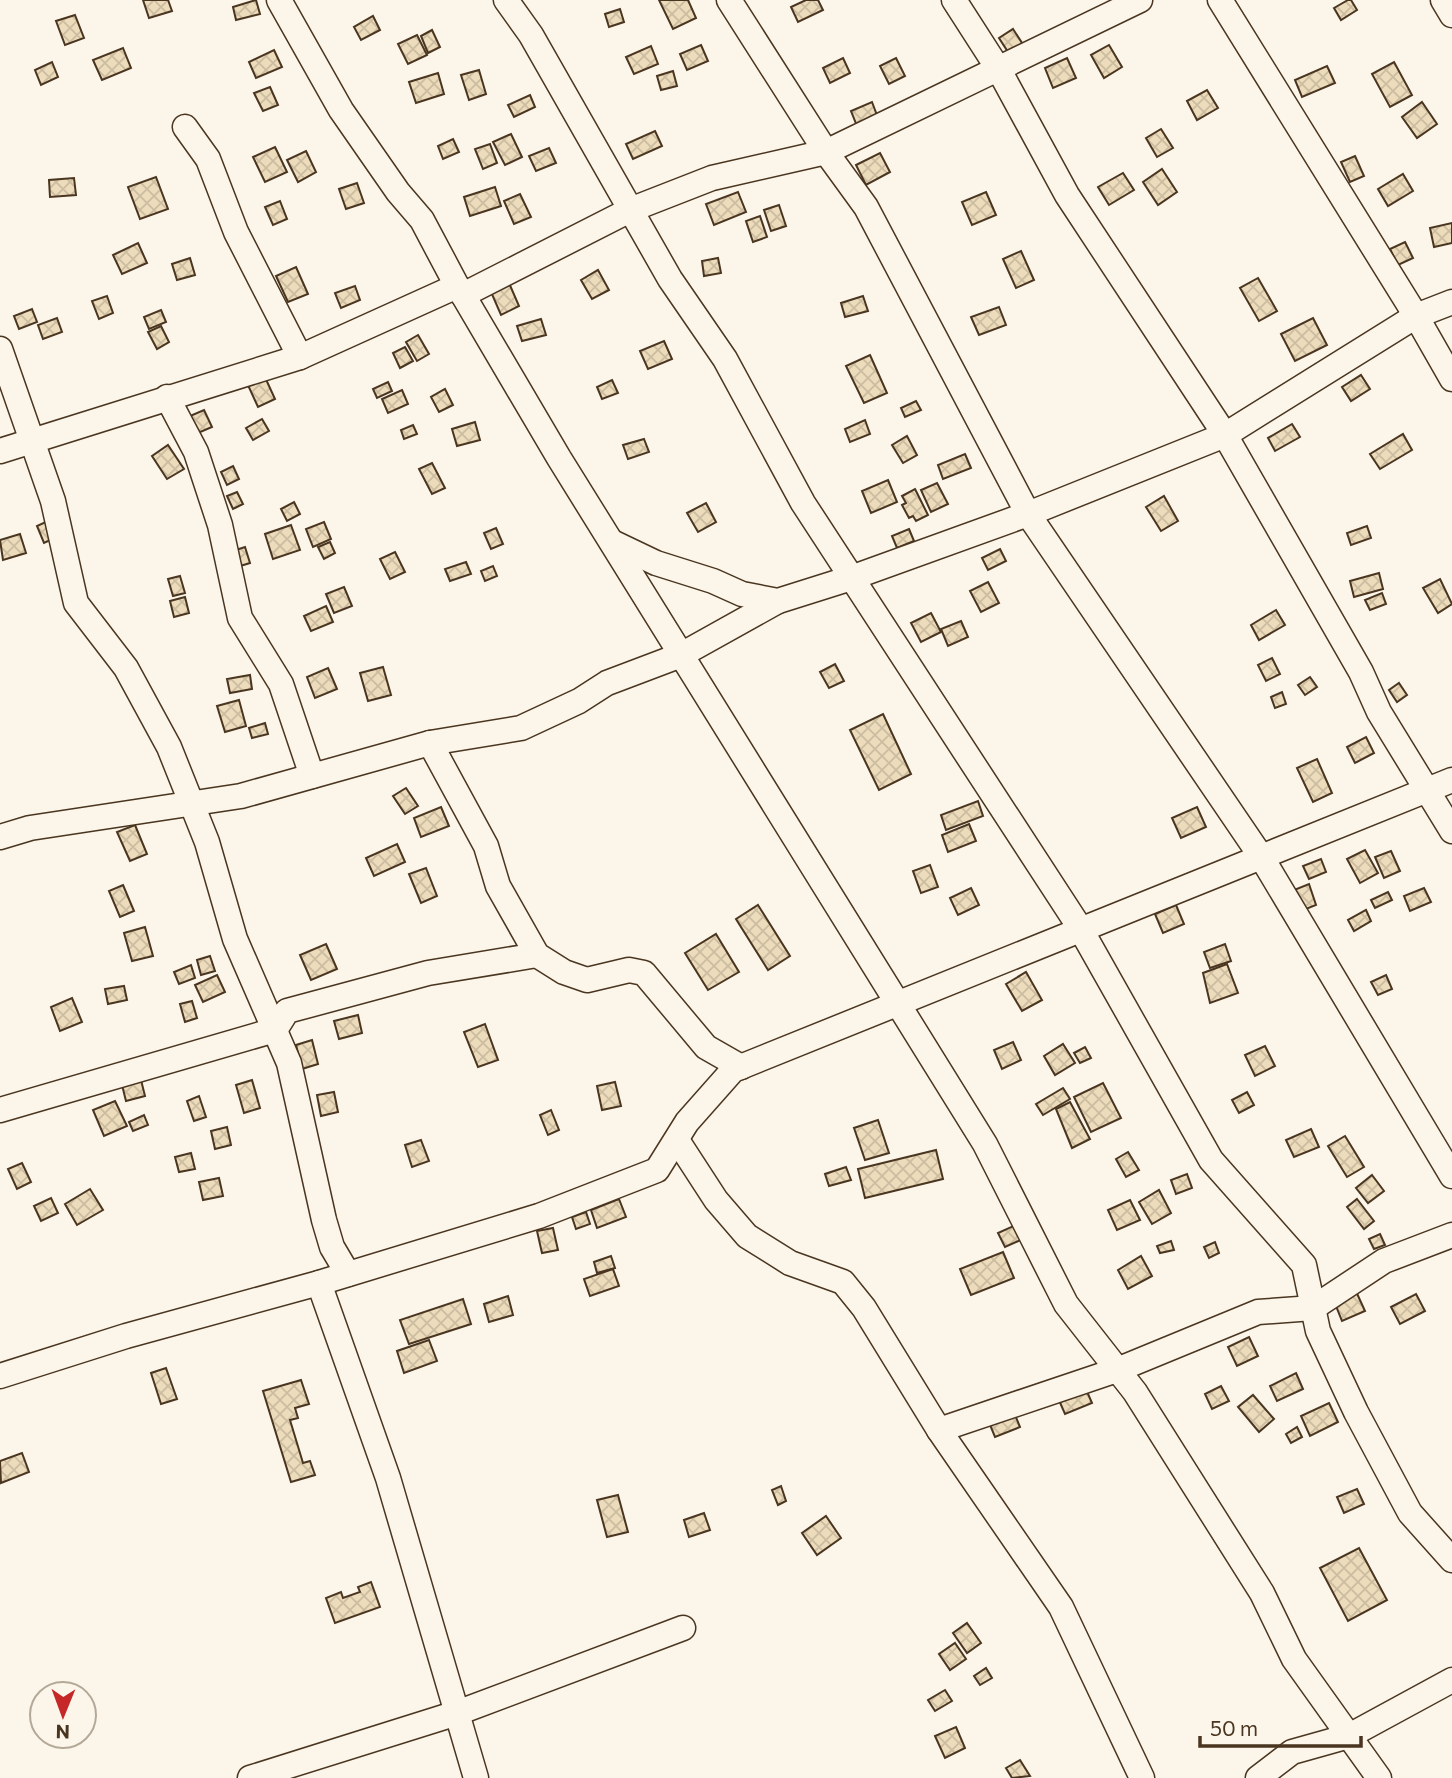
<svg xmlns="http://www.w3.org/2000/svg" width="1452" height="1778" font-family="Commissioner,sans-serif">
	<defs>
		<pattern id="building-cross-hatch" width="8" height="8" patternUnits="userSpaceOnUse" patternTransform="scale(1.75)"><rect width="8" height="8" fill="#ecdcbc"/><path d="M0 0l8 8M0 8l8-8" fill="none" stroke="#ccbda1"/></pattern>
	</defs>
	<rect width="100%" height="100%" fill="#fbf6e9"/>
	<g fill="url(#building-cross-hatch)" stroke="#4a3520" stroke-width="2">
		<path d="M143 0H168L172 11 149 18Z"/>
		<path d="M256 0 260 14 236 20 233 7Z"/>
		<path d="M659 0H688L696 18 673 29Z"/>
		<path d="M806 0H818L823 10 798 22 791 7Z"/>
		<path d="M1348 0H1351L1357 10 1341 20 1334 8Z"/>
		<path d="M620 9 624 22 609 27 605 14Z"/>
		<path d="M75 15 84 38 65 45 56 21Z"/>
		<path d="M373 16 380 30 361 40 354 27Z"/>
		<path d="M1013 29 1024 46 1010 55 999 38Z"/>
		<path d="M432 30 440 47 428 53 421 36Z"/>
		<path d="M417 35 427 55 408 64 398 44Z"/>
		<path d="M701 45 708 61 687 70 680 54Z"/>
		<path d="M1109 45 1122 67 1104 78 1091 55Z"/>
		<path d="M651 46 658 64 634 74 626 57Z"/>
		<path d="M123 48 131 68 102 80 93 60Z"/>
		<path d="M274 50 282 67 256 78 249 62Z"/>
		<path d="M843 58 850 73 830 83 823 68Z"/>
		<path d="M896 58 905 76 889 84 880 66Z"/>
		<path d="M1067 58 1076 78 1053 88 1045 68Z"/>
		<path d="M52 62 58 77 41 85 35 70Z"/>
		<path d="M1394 62 1412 95 1390 107 1372 74Z"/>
		<path d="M1327 66 1335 83 1302 97 1295 80Z"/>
		<path d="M479 70 486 94 469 100 461 75Z"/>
		<path d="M673 71 677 86 661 90 657 76Z"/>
		<path d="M438 73 444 94 416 103 409 82Z"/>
		<path d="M270 87 278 105 263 111 254 93Z"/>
		<path d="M1207 90 1218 108 1197 120 1187 101Z"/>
		<path d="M530 95 535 107 514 117 508 105Z"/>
		<path d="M872 102 878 118 857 126 851 111Z"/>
		<path d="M1422 102 1437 124 1417 138 1402 117Z"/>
		<path d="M1161 129 1173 148 1157 157 1146 138Z"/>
		<path d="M655 131 662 146 633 159 626 144Z"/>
		<path d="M511 134 522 157 505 165 493 142Z"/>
		<path d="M453 139 459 152 443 159 438 146Z"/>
		<path d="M490 144 497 163 483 169 475 149Z"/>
		<path d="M275 147 287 172 265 182 253 157Z"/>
		<path d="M549 148 556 163 536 171 529 156Z"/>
		<path d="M306 151 316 172 298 182 287 160Z"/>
		<path d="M880 153 890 172 866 185 856 165Z"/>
		<path d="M1355 156 1364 176 1350 182 1341 162Z"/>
		<path d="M1162 169 1177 192 1158 205 1143 182Z"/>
		<path d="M1123 173 1134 190 1109 205 1098 187Z"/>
		<path d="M1403 174 1413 191 1388 206 1378 189Z"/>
		<path d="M156 177 168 209 140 219 128 187Z"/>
		<path d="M74 178 76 195 50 197 49 180Z"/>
		<path d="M357 183 364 203 346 209 339 189Z"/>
		<path d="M495 187 501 206 470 216 464 197Z"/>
		<path d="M738 192 746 212 714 225 706 204Z"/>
		<path d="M986 192 996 215 972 225 962 202Z"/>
		<path d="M520 194 531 217 514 224 504 201Z"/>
		<path d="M280 201 287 219 273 225 265 207Z"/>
		<path d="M779 205 786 226 771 231 764 210Z"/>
		<path d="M760 216 767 237 753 242 746 221Z"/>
		<path d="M1452 223V243L1434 247 1430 228Z"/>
		<path d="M1405 242 1413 258 1398 265 1390 249Z"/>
		<path d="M138 243 147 263 122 274 113 255Z"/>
		<path d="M1021 251 1034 280 1016 288 1003 259Z"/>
		<path d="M190 258 195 275 177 280 172 264Z"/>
		<path d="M718 258 721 273 704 276 702 261Z"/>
		<path d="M296 267 308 294 288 302 276 276Z"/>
		<path d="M598 270 609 290 592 299 581 280Z"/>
		<path d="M1258 278 1277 311 1259 321 1240 288Z"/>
		<path d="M509 283 519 306 501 315 491 292Z"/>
		<path d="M355 286 360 300 341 308 335 293Z"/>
		<path d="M107 296 113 313 99 319 92 301Z"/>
		<path d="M863 296 868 311 845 317 841 303Z"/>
		<path d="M999 307 1006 325 979 335 971 317Z"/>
		<path d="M32 309 37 322 19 329 14 316Z"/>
		<path d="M161 310 166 322 149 329 144 317Z"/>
		<path d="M57 318 62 332 43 339 38 325Z"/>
		<path d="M1313 318 1327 345 1295 361 1281 334Z"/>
		<path d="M541 319 546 335 522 341 517 326Z"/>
		<path d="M161 326 169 342 157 349 148 332Z"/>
		<path d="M418 335 429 354 417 361 406 342Z"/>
		<path d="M664 341 672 359 648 369 640 351Z"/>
		<path d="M405 347 413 361 400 368 393 353Z"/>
		<path d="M870 355 887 393 864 403 846 366Z"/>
		<path d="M264 375 275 399 258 407 247 383Z"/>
		<path d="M1361 375 1370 389 1351 401 1342 387Z"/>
		<path d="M612 380 618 393 602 399 597 387Z"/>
		<path d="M388 382 392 391 377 398 373 389Z"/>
		<path d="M445 389 453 405 439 412 431 397Z"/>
		<path d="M402 390 408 404 388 413 382 399Z"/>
		<path d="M916 401 921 410 905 417 901 408Z"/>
		<path d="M204 410 212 427 198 433 190 416Z"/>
		<path d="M262 419 269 431 253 440 246 428Z"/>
		<path d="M865 420 870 434 850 442 845 429Z"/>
		<path d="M475 422 480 440 457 446 452 429Z"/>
		<path d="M1292 424 1300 437 1275 451 1268 438Z"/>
		<path d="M413 425 417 434 404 439 401 430Z"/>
		<path d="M1403 434 1412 450 1380 469 1370 454Z"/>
		<path d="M907 436 917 455 903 463 892 445Z"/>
		<path d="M644 439 649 452 628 459 623 445Z"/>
		<path d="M168 445 184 469 167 479 152 456Z"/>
		<path d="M965 454 971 468 943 479 938 465Z"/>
		<path d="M432 463 445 488 432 494 419 469Z"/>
		<path d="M233 466 239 479 227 485 221 472Z"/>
		<path d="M888 480 897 502 871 513 862 491Z"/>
		<path d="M937 483 948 504 931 512 921 490Z"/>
		<path d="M915 489 928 515 916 521 913 516 909 518 902 505 906 503 902 496Z"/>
		<path d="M237 492 243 504 233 509 227 496Z"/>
		<path d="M1164 496 1178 521 1161 531 1146 507Z"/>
		<path d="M294 502 300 514 287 521 281 509Z"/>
		<path d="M706 503 716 522 698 532 687 513Z"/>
		<path d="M50 520 57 537 44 543 37 526Z"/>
		<path d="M324 522 331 539 313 547 306 529Z"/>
		<path d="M291 525 300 550 273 559 265 534Z"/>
		<path d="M1367 526 1371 538 1351 545 1347 533Z"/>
		<path d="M496 528 503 544 491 549 484 533Z"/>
		<path d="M909 529 914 541 897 548 892 536Z"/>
		<path d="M20 534 26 553 3 560 0 540Z"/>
		<path d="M330 542 335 553 324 559 318 547Z"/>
		<path d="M245 547 250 563 237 567 233 551Z"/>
		<path d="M1000 549 1006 561 988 570 982 558Z"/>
		<path d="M395 552 405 572 390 579 380 559Z"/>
		<path d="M466 562 471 574 450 581 445 569Z"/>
		<path d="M493 566 497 576 485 581 481 571Z"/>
		<path d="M1379 573 1383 589 1354 597 1350 581Z"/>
		<path d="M180 576 185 593 173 596 168 579Z"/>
		<path d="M1440 579 1452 604 1438 613 1423 588Z"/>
		<path d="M988 582 999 603 981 612 970 591Z"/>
		<path d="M344 587 352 606 334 613 326 594Z"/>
		<path d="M1382 593 1386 604 1370 610 1365 600Z"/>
		<path d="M185 597 189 613 174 617 170 601Z"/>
		<path d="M326 606 333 622 311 631 304 616Z"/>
		<path d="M1276 610 1285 625 1259 640 1251 625Z"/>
		<path d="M931 613 941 632 921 642 911 623Z"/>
		<path d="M961 621 968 637 948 646 941 629Z"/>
		<path d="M1272 658 1280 674 1266 681 1258 665Z"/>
		<path d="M835 664 844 681 829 688 820 672Z"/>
		<path d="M383 667 391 695 368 701 360 673Z"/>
		<path d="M328 668 337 689 315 698 307 677Z"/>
		<path d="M250 675 252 689 230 693 227 679Z"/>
		<path d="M1310 677 1317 687 1305 695 1298 685Z"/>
		<path d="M1399 683 1407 695 1397 702 1389 690Z"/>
		<path d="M1282 692 1286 704 1275 708 1271 697Z"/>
		<path d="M239 700 246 726 225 732 217 706Z"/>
		<path d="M883 714 911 774 879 790 850 730Z"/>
		<path d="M265 723 268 734 252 738 249 728Z"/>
		<path d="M1366 737 1374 753 1355 763 1347 747Z"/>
		<path d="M1317 759 1332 793 1313 802 1297 768Z"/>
		<path d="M406 788 418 806 405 814 393 796Z"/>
		<path d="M978 801 983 816 946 830 941 815Z"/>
		<path d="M441 807 449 826 421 837 414 818Z"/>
		<path d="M1197 807 1206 827 1181 838 1172 818Z"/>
		<path d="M969 824 976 841 948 852 942 835Z"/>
		<path d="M135 825 147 854 130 861 117 832Z"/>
		<path d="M397 844 405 862 374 876 366 858Z"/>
		<path d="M1365 850 1378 873 1360 883 1347 859Z"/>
		<path d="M1391 851 1400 871 1384 878 1375 857Z"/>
		<path d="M1321 859 1326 872 1309 879 1303 866Z"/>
		<path d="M930 865 938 887 921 893 913 871Z"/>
		<path d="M426 868 437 896 421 903 409 874Z"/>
		<path d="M1309 884 1316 905 1301 911 1294 890Z"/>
		<path d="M123 885 134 911 120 917 109 891Z"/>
		<path d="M971 888 979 905 958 915 950 898Z"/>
		<path d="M1424 888 1431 902 1410 911 1404 896Z"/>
		<path d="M1388 892 1392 900 1375 908 1371 900Z"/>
		<path d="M758 905 790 956 768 970 736 919Z"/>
		<path d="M1176 905 1184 924 1163 933 1155 914Z"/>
		<path d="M1366 910 1371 921 1354 931 1348 920Z"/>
		<path d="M145 927 153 956 132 961 124 933Z"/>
		<path d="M716 934 739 972 708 990 685 953Z"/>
		<path d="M326 944 337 969 311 980 300 955Z"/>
		<path d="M1225 944 1231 961 1210 968 1204 952Z"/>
		<path d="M210 956 215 971 201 975 197 960Z"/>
		<path d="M1227 964 1238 993 1210 1003 1203 973Z"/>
		<path d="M191 965 195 978 179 984 174 972Z"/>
		<path d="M1026 972 1042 1000 1022 1011 1006 984Z"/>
		<path d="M217 975 225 992 203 1002 195 985Z"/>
		<path d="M1386 975 1392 989 1378 995 1371 982Z"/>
		<path d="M124 986 127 1000 108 1004 105 989Z"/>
		<path d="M72 998 82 1022 60 1031 51 1007Z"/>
		<path d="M192 1001 197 1018 185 1022 180 1004Z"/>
		<path d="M358 1015 362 1033 339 1039 334 1021Z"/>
		<path d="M485 1024 498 1060 478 1067 464 1032Z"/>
		<path d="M312 1040 318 1064 302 1069 296 1045Z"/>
		<path d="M1013 1042 1021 1060 1002 1069 994 1050Z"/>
		<path d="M1063 1044 1075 1063 1055 1075 1044 1056Z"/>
		<path d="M1265 1046 1275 1066 1255 1076 1245 1055Z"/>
		<path d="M1085 1047 1091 1058 1080 1063 1074 1053Z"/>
		<path d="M141 1080 145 1096 126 1101 122 1085Z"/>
		<path d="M252 1080 260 1108 244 1113 236 1085Z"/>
		<path d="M615 1082 621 1106 602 1110 597 1086Z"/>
		<path d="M1103 1083 1121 1118 1091 1132 1074 1097Z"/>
		<path d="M1063 1088 1070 1099 1043 1115 1036 1104Z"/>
		<path d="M334 1092 338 1112 321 1116 317 1095Z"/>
		<path d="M1247 1092 1254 1105 1239 1113 1232 1100Z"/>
		<path d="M199 1096 206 1117 194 1121 187 1101Z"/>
		<path d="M115 1101 127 1126 104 1136 93 1110Z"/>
		<path d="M1070 1102 1090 1139 1072 1148 1056 1109Z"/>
		<path d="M551 1110 559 1130 548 1135 540 1115Z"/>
		<path d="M144 1115 148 1125 133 1131 129 1122Z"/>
		<path d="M878 1120 889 1153 865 1160 854 1128Z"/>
		<path d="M227 1127 231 1145 215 1149 211 1131Z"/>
		<path d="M1311 1129 1319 1147 1294 1157 1286 1140Z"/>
		<path d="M1345 1136 1364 1167 1347 1177 1328 1146Z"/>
		<path d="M421 1140 429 1161 412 1167 405 1145Z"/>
		<path d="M936 1150 943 1179 865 1198 858 1169Z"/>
		<path d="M1128 1152 1139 1170 1126 1177 1116 1159Z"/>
		<path d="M191 1153 195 1169 179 1172 175 1157Z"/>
		<path d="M22 1163 31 1182 17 1189 8 1169Z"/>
		<path d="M846 1167 851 1180 829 1186 825 1174Z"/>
		<path d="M1187 1174 1192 1188 1176 1194 1171 1180Z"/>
		<path d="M1372 1175 1384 1191 1368 1203 1356 1188Z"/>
		<path d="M219 1178 223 1196 203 1200 199 1182Z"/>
		<path d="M90 1189 103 1210 77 1225 65 1204Z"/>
		<path d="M1159 1190 1171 1213 1152 1224 1139 1202Z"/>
		<path d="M51 1198 58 1213 41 1221 34 1206Z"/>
		<path d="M619 1199 626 1217 597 1228 591 1210Z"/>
		<path d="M1357 1199 1374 1221 1364 1229 1347 1207Z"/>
		<path d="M1130 1200 1140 1220 1117 1230 1108 1210Z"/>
		<path d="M586 1212 590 1224 576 1229 572 1217Z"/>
		<path d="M1018 1224 1025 1238 1005 1247 998 1233Z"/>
		<path d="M553 1228 558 1250 542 1253 537 1231Z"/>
		<path d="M1380 1234 1385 1245 1374 1249 1369 1239Z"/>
		<path d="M1171 1241 1174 1250 1160 1253 1157 1246Z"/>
		<path d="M1215 1242 1219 1253 1209 1258 1204 1247Z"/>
		<path d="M1003 1252 1014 1278 971 1295 960 1269Z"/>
		<path d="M611 1256 615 1268 597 1273 594 1262Z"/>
		<path d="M1141 1256 1152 1276 1128 1289 1118 1270Z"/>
		<path d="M613 1269 619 1286 590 1296 584 1279Z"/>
		<path d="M1354 1287 1365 1311 1342 1321 1332 1296Z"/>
		<path d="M1416 1294 1425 1311 1400 1324 1391 1307Z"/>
		<path d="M508 1296 513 1315 489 1322 484 1304Z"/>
		<path d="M463 1299 471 1324 409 1344 400 1320Z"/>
		<path d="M1249 1337 1258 1356 1237 1366 1228 1347Z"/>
		<path d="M429 1340 437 1361 404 1373 397 1351Z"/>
		<path d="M166 1368 177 1399 161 1404 151 1373Z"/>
		<path d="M1296 1373 1303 1389 1277 1401 1270 1386Z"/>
		<path d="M301 1380 309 1404 295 1408 298 1418 290 1420 303 1463 310 1461 315 1475 291 1482 263 1391Z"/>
		<path d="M1221 1386 1229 1401 1212 1409 1205 1394Z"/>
		<path d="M1085 1387 1092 1403 1065 1414 1058 1398Z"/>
		<path d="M1253 1395 1274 1419 1259 1432 1238 1407Z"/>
		<path d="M1329 1403 1338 1422 1310 1436 1301 1416Z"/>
		<path d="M1013 1410 1020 1427 995 1437 988 1420Z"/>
		<path d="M1297 1427 1302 1437 1291 1443 1286 1434Z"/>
		<path d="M22 1453 29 1472 1 1483 0 1461Z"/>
		<path d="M781 1486 786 1501 778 1505 772 1490Z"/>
		<path d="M1357 1489 1364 1504 1344 1513 1337 1497Z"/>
		<path d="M618 1495 628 1532 607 1537 597 1500Z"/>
		<path d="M704 1513 710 1530 689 1537 684 1520Z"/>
		<path d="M826 1516 841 1538 817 1555 802 1533Z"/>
		<path d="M1359 1548 1387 1600 1348 1621 1320 1568Z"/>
		<path d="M371 1582 380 1607 335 1623 326 1598 341 1592 343 1598 360 1592 358 1587Z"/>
		<path d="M967 1623 981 1643 967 1653 953 1633Z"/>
		<path d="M955 1643 966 1659 950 1670 939 1654Z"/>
		<path d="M986 1668 992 1678 980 1685 974 1676Z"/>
		<path d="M945 1690 952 1701 935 1711 928 1700Z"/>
		<path d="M956 1727 965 1748 945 1758 935 1736Z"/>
		<path d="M1020 1760 1030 1776 1012 1778 1006 1768Z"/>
	</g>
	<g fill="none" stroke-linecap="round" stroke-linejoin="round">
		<g stroke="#4a3520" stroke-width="27">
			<g id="minor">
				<path d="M279 0 341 110 398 192 422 220 457 286"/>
				<path d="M506 0 531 35 670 279 725 359 803 503 1080 928 1211 1160 1304 1265 1318 1331 1356 1412 1410 1513 1452 1560"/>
				<path d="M729 0 826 152 866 207 1028 514 1262 858 1452 1176"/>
				<path d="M954 0 999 70 1067 195 1225 435 1361 672 1379 712 1452 831"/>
				<path d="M1220 0 1416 316 1452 379"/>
				<path d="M1443 0 1452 15"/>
				<path d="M185 127 208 159 236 232 300 357"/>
				<path d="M463 295 559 458 985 1144 1066 1304 1135 1392 1262 1593 1294 1659 1379 1778"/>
				<path d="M0 349 53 501 76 603 126 668 169 747 207 842 235 939 289 1063 324 1220 332 1247 348 1274"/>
				<path d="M167 397 196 452 220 525 240 618 281 684 312 776"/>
				<path d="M0 451 300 357 457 286 463 295 630 210 712 178 826 152 1140 0"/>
				<path d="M612 542 656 563 713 581 742 594 778 601 851 578 1028 514 1225 435 1416 316 1452 302"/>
				<path d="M430 743 486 846 498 886 537 955 564 972 587 980 629 970 644 973 706 1047 741 1067"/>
				<path d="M0 837 30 828 241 796 430 743 521 728 579 701 607 683 681 655 778 601"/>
				<path d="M0 1110 275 1030 287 1011 428 973 537 955"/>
				<path d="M677 1140 716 1200 747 1236 790 1263 843 1282 864 1308 939 1430 1061 1607 1142 1778"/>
				<path d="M319 1283 388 1478 476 1778"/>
				<path d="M0 1376 126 1336 319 1283 539 1216 657 1170 687 1122 733 1070 1452 780"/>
				<path d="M939 1430 1117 1370 1258 1312 1313 1308 1384 1261 1452 1235"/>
				<path d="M250 1778 457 1713 683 1628"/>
				<path d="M1258 1778 1292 1752 1349 1736 1452 1680"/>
			</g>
		</g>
		<use href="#minor" stroke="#fbf6e9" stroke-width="24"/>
	</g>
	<g transform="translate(63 1715) rotate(181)"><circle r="33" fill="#fbf6e9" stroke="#b4a999" stroke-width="2"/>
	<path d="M0-5L12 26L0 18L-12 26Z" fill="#c62828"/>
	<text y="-10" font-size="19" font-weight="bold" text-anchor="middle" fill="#4a3520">N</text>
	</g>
	<path d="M1200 1736v10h161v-10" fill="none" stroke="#4a3520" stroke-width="3.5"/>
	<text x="1210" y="1736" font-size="21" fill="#4a3520" stroke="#fbf6e9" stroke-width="5" paint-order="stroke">50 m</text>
</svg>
